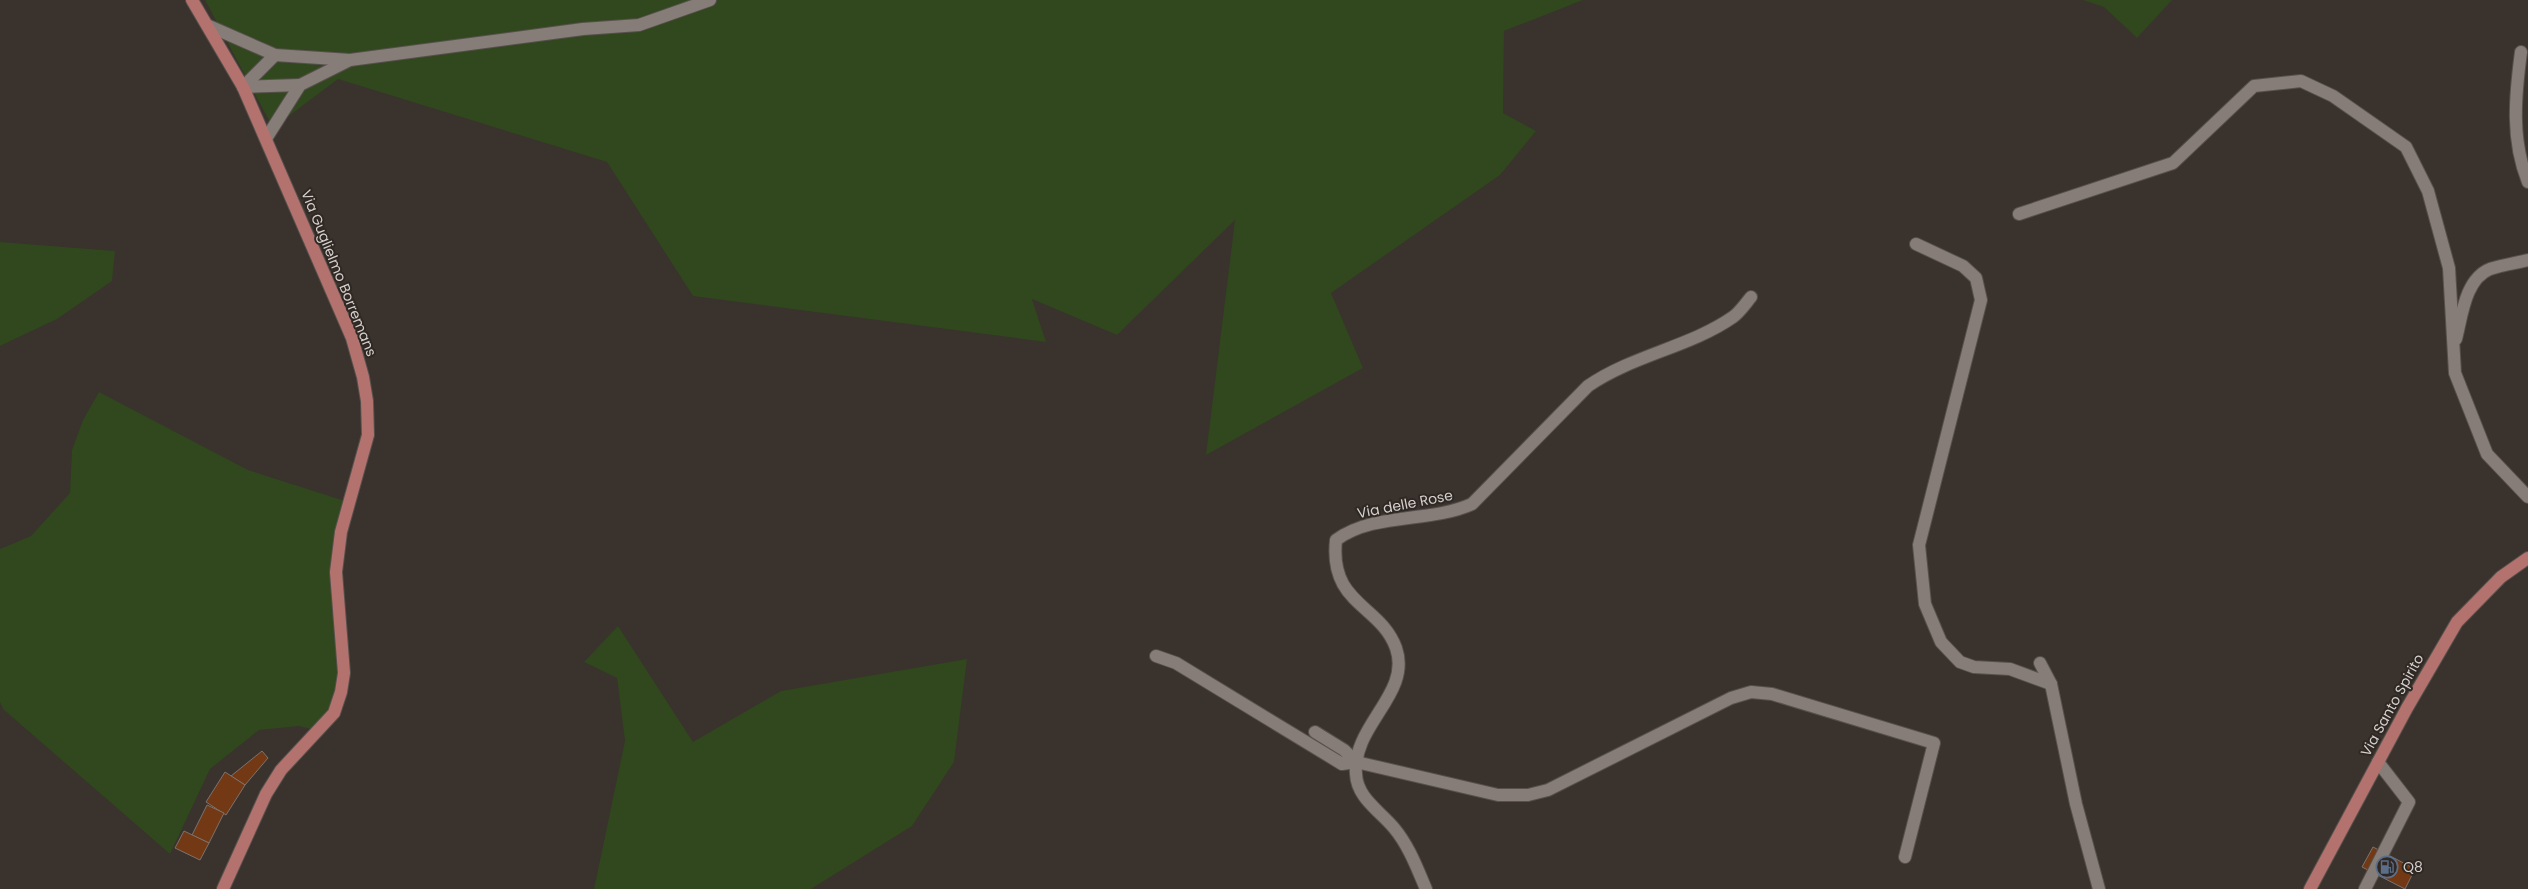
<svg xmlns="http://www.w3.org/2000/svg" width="2528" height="889" font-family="Poppins,sans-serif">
	<rect width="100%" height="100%" fill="#39322d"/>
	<g fill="#31471e">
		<path d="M205 0H1583L1504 31 1503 113 1536 131 1500 175 1331 293 1363 368 1206 455 1235 220 1117 335 1032 299 1046 342 693 296 607 162 338 79 273 128Z"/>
		<path d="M2083 0H2172L2137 38 2104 7Z"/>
		<path d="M0 242 115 251 112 281 57 319 0 346Z"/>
		<path d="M99 392 248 470 348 502 341 532V692L319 731 299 726 259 730 210 769 170 854 3 709 0 702V549L31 536 70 493 72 450 83 420Z"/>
		<path d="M618 626 693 742 781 691 967 659 954 762 912 826 811 889H594L625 741 617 678 584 662Z"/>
	</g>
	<g fill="#733915" stroke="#7c736e">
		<path d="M262 751 268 758 245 785 231 776Z"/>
		<path d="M225 772 245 785 226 815 206 802Z"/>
		<path d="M207 805 224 813 209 843 192 835Z"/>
		<path d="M184 831 209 843 200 860 175 848Z"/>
		<path d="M2373 847 2415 869 2405 889 2362 867Z"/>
	</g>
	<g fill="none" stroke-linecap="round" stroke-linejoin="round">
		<g stroke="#57504c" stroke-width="14">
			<g id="minor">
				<path d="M209 26 275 55 350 60 583 29 639 25 710 0"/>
				<path d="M2521 52C2515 97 2511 140 2528 182"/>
				<path d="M243 87 300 85"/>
				<path d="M243 87 275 55"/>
				<path d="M267 137 300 85 350 60"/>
				<path d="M2019 214 2173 163 2254 86 2301 81 2333 96 2406 147 2428 191 2449 268 2455 373 2487 454 2528 497"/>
				<path d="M1916 244 1963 266 1976 278 1981 300 1919 545 1925 604 1941 642 1960 662 1974 667 2010 669 2051 684"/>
				<path d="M2456 339C2462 316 2465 279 2490 269 2502 265 2516 263 2528 260"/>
				<path d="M1156 656 1176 663 1342 764 1356 762 1344 750 1315 732"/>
				<path d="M2040 663 2051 684 2076 804 2099 889"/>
				<path d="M1356 762 1498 795H1528L1548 790 1731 698 1751 692 1772 694 1934 743 1905 857"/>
				<path d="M1426 889C1417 868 1409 846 1394 828 1380 811 1357 798 1356 774 1352 725 1412 694 1396 648 1380 604 1329 605 1336 540 1374 512 1430 523 1472 504L1588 386C1633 355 1690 347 1733 317 1740 312 1746 303 1751 297"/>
				<path d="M2365 889 2409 802 2378 762"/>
			</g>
		</g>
		<g stroke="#57504c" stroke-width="14">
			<g id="major">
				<path d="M192 0 243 87 352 338 363 377 367 401 368 435 341 532 336 572 344 673 341 692 334 713 281 770 266 794 223 889"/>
				<path d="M2310 889 2407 708 2457 622 2501 577 2528 558"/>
			</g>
		</g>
		<use href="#minor" stroke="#867d78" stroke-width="12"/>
		<use href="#major" stroke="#b3726d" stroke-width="12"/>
	</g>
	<defs>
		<g id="fuel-ring" transform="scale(1.125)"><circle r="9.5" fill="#2f2823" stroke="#5c6f8a" stroke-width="1.5"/><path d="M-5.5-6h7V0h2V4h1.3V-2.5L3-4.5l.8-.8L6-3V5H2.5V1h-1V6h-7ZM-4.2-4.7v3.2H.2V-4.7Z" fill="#5c6f8a"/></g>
	</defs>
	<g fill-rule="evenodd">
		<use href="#fuel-ring" x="2387" y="867"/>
	</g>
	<g text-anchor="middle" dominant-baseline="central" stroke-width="4" stroke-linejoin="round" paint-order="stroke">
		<g font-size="14" fill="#d5d0ce" stroke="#2f2823">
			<text transform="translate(339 273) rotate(68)">Via Guglielmo Borremans</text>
			<text transform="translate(1405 504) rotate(-11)">Via delle Rose</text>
			<text transform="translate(2392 705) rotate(-61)">Via Santo Spirito</text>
		</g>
		<g font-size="14" fill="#d5d0ce" stroke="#2f2823" text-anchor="start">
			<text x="2403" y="867">Q8</text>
		</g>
	</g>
</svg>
